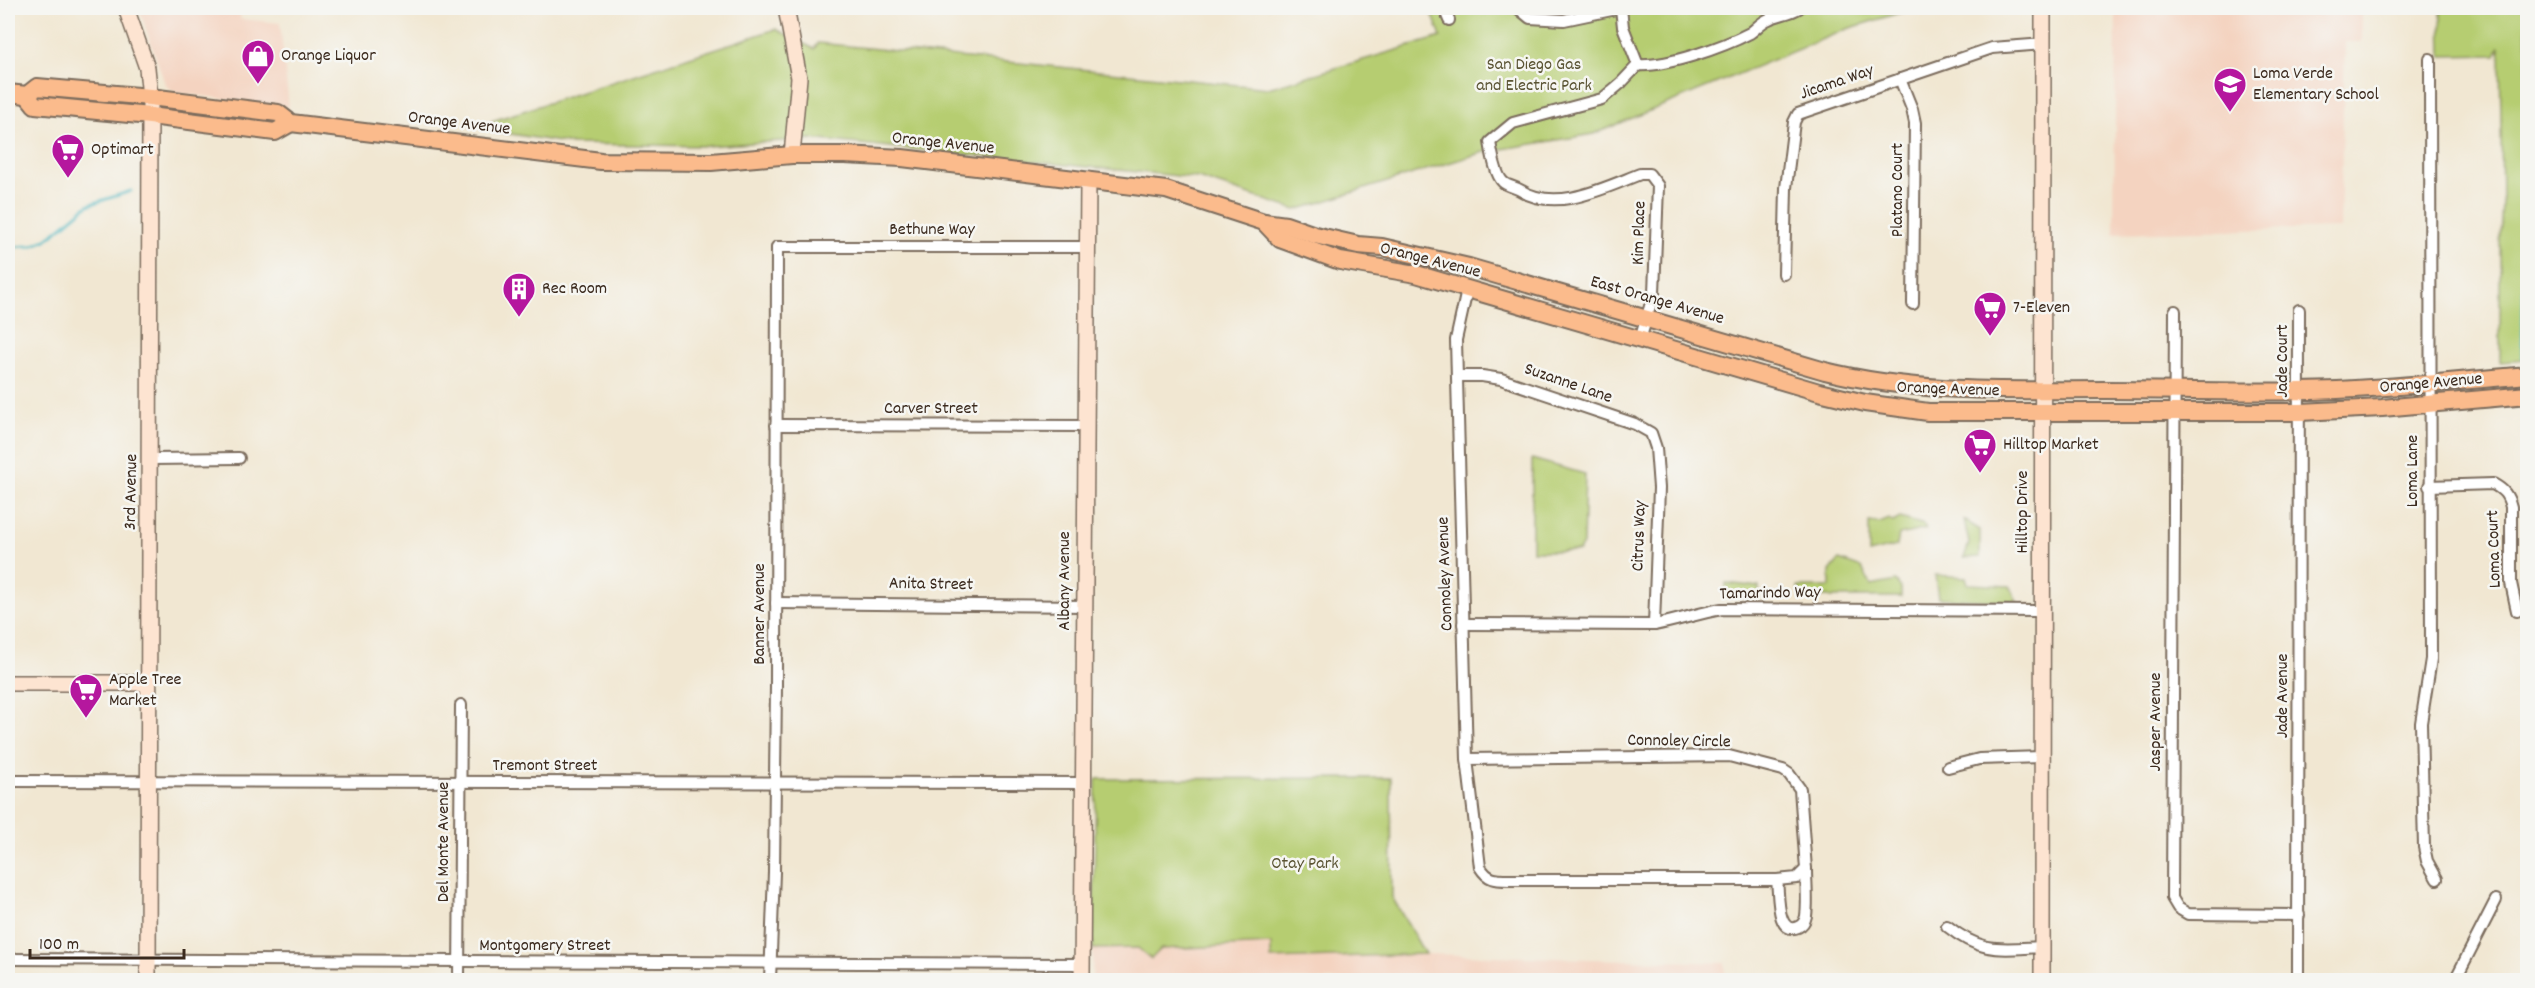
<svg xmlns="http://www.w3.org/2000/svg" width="2535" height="988" font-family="Dekko,sans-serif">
	<rect width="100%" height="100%" fill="#f6f6f2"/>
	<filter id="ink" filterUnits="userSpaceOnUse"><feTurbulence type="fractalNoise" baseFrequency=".0167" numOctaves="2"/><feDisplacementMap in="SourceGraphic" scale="12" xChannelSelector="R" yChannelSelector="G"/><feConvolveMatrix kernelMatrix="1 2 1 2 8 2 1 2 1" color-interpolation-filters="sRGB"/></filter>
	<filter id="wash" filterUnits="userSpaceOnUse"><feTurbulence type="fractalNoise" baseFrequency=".008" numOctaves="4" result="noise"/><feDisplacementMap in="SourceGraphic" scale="24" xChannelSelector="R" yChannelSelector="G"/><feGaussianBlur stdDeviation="1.35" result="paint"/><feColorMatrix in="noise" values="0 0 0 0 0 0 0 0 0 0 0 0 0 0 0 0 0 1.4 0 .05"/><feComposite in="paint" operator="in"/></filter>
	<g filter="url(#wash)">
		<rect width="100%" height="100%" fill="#f1e7d2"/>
		<g fill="#f4d3c0">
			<path d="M139 8H241L240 19 280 23 289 107 179 93 170 89 165 84Z"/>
			<path d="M2116 8H2362V42H2345L2340 228 2114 233Z"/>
			<path d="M1272 944V959L1425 954 1725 963V980H1092L1093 949H1161Z"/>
		</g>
		<g fill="#b6cd71" stroke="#787c48" stroke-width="1.5">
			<path d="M1444 8H1915L1847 29 1594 134 1484 152 1296 210 1198 178 810 139 707 146 572 144 493 131 492 121 776 29 814 49 818 43 1268 88 1441 37 1432 13Z"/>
			<path d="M2441 8H2527V360L2500 362V236L2502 204 2500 46 2496 55 2442 56Z"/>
			<path d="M1532 459 1585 474 1583 544 1579 551H1532Z"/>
			<path d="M1900 518 1924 525 1926 529 1899 535 1897 546 1869 553V522L1880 523 1889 519 1893 522Z"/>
			<path d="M1964 520 1980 530V557L1964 558 1969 543Z"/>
			<path d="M1839 560 1862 568 1871 586 1896 581 1901 588V597H1800L1798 587H1830V571Z"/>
			<path d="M1935 575 1966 577 1968 584 2010 586 2017 602 1938 598Z"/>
			<path d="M1726 583 1759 587V599L1726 597Z"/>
			<path d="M1391 778 1392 897 1425 954 1271 959V944L1161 949 1151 959 1138 948 1093 949 1096 779Z"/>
		</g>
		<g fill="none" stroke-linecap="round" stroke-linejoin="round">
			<g stroke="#44b4bd" stroke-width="3">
				<path d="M8 247 31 246 46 240 88 205 131 191"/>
				<path d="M2522 358 2528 119"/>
			</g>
		</g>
	</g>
	<g filter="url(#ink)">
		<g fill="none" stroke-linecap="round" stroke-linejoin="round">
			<g stroke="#7b6c5d" stroke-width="14">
				<g id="street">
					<path d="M1444 8 1449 20"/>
					<path d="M1621 8 1623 27 1638 65C1667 67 1723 47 1750 33 1756 29 1761 22 1769 19 1779 14 1789 14 1799 8"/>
					<path d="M1519 9 1530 18 1564 20 1621 8"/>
					<path d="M2430 59 2431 659 2421 723 2424 847 2427 861 2437 879"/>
					<path d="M1638 65 1621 83 1602 99 1513 123 1490 142C1492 153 1495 174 1503 182 1507 186 1515 187 1520 190 1556 213 1604 188 1640 174H1649L1658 186 1654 293 1640 340"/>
					<path d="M1900 79 1912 109 1915 123 1913 304"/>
					<path d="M1784 274 1786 188 1794 122 1798 114 1992 48 2043 44"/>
					<path d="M1467 290 1456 340 1467 759 1480 867C1488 880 1495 880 1509 880H1777L1797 878 1806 869 1800 789 1789 774 1783 770 1729 756 1467 759"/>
					<path d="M2175 311 2172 898 2178 908 2188 914 2299 915"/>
					<path d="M1457 376H1482L1501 379 1635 424 1651 433 1656 448 1659 488 1654 625"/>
					<path d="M776 425 1087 426"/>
					<path d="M152 459 239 458"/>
					<path d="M2429 486 2493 484C2504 490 2508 495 2511 507V583L2517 611"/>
					<path d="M776 603 1085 606"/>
					<path d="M1463 624 1654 625C1677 621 1698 613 1722 609L2042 611"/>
					<path d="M1948 767 1979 759 2042 757"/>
					<path d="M8 781 1083 783"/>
					<path d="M1777 880C1779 893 1776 936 1798 927 1803 925 1805 921 1806 916 1808 902 1806 884 1806 869"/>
					<path d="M1947 926C1982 954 2000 949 2042 947"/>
					<path d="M8 959 1082 964"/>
					<path d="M459 980 461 705"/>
					<path d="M770 980 774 872 776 685 777 247H1087"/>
					<path d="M2298 980 2299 310"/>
					<path d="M2455 980 2496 900"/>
				</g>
			</g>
			<g stroke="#7b6c5d" stroke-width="18">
				<g id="secondary">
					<path d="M126 8 147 68 150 97C152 392 148 686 148 980"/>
					<path d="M786 8 799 78 792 155"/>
					<path d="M8 683H148"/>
					<path d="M1082 980 1088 180"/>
					<path d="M2042 980 2043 8"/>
				</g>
			</g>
			<g stroke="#7b6c5d" stroke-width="20">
				<g id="primary">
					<path d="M8 93 27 95 37 87 150 97 278 113 291 123 601 161 711 162 792 155H845L902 158 1166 190 1264 222 1280 239 1340 261 1416 274 1819 392 1865 403 1928 412H2300L2382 408 2528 395"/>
					<path d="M27 95 35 105 150 116 275 132 291 123"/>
					<path d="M1264 222 1286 225 1315 235 1358 245 1382 247 1469 267 1825 371C1917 394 2011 390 2105 390 2188 390 2272 394 2355 389 2413 386 2470 380 2528 375"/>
				</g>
			</g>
			<use href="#street" stroke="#fff" stroke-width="10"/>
			<use href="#secondary" stroke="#fde4d1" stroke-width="15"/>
			<use href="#primary" stroke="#fbbb8c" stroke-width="16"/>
		</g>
	</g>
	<defs>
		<g id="shop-pin" transform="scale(1.725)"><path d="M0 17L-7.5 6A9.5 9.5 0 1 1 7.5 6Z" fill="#b5179e" stroke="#f6f6f2"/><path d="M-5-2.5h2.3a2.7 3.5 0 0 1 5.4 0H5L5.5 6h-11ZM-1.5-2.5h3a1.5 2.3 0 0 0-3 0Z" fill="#fff"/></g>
		<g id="school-pin" transform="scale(1.725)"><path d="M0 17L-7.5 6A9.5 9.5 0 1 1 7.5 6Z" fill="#b5179e" stroke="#f6f6f2"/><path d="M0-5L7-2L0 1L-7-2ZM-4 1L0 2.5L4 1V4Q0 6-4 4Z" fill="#fff"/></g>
		<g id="supermarket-pin" transform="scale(1.725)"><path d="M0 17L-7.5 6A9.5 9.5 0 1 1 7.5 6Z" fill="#b5179e" stroke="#f6f6f2"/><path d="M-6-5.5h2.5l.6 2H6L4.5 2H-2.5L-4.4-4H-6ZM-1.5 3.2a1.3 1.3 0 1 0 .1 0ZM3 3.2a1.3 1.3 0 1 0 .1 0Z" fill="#fff"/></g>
		<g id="building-pin" transform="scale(1.725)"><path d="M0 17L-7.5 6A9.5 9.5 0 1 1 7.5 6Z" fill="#b5179e" stroke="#f6f6f2"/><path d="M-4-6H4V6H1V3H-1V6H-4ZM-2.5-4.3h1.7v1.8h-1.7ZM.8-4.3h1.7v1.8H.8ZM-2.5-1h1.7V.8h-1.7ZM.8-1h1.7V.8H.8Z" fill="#fff"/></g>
	</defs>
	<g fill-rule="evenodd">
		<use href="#shop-pin" x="258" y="56"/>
		<use href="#school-pin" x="2230" y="84"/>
		<use href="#supermarket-pin" x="68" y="150"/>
		<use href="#building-pin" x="519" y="289"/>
		<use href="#supermarket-pin" x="1990" y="308"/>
		<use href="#supermarket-pin" x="1980" y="445"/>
		<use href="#supermarket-pin" x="86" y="690"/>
	</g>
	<g text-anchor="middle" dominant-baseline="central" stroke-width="5" stroke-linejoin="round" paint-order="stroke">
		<g font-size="18" fill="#3b2a1e" stroke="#f6f6f2" text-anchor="start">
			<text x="281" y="56">Orange Liquor</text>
			<text x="2253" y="74">Loma Verde<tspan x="2253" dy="21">Elementary School</tspan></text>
			<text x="91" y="150">Optimart</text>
			<text x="542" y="289">Rec Room</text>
			<text x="2013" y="308">7-Eleven</text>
			<text x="2003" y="445">Hilltop Market</text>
			<text x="109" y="680">Apple Tree<tspan x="109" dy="21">Market</tspan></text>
		</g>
		<g font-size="18" fill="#5a5333" stroke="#f6f6f2">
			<text x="1534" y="65">San Diego Gas<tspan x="1534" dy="21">and Electric Park</tspan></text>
			<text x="1305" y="864">Otay Park</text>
		</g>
		<g font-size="18" fill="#3b2a1e" stroke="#f6f6f2">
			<text transform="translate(1837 83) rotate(-19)">Jicama Way</text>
			<text transform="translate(459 124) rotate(7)">Orange Avenue</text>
			<text transform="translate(943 144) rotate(6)">Orange Avenue</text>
			<text transform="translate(1898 190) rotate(-90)">Platano Court</text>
			<text x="932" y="230">Bethune Way</text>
			<text transform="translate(1640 233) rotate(-88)">Kim Place</text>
			<text transform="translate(1430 261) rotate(14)">Orange Avenue</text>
			<text transform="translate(1657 301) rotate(16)">East Orange Avenue</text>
			<text transform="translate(2283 361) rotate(-90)">Jade Court</text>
			<text transform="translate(1568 384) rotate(19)">Suzanne Lane</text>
			<text transform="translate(2431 384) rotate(-5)">Orange Avenue</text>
			<text transform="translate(1948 390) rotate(2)">Orange Avenue</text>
			<text x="931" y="409">Carver Street</text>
			<text transform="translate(2413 471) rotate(-90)">Loma Lane</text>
			<text transform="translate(132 492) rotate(-89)">3rd Avenue</text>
			<text transform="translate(2023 512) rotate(-90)">Hilltop Drive</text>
			<text transform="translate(1640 536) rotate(-88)">Citrus Way</text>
			<text transform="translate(2495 549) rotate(-92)">Loma Court</text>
			<text transform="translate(1446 574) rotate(-92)">Connoley Avenue</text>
			<text transform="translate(1065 581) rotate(-90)">Albany Avenue</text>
			<text transform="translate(931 585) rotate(1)">Anita Street</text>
			<text transform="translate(1770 594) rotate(-1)">Tamarindo Way</text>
			<text transform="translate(760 614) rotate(-90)">Banner Avenue</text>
			<text transform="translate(2283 696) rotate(-90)">Jade Avenue</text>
			<text transform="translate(2156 722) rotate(-90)">Jasper Avenue</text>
			<text transform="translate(1679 742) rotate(1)">Connoley Circle</text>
			<text x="545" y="766">Tremont Street</text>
			<text transform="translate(444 842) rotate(-90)">Del Monte Avenue</text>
			<text x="545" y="946">Montgomery Street</text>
		</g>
	</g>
	<rect width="2535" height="988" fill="none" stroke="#f6f6f2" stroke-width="30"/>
	<path d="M30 949v9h154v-9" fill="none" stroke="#3b2a1e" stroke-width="3"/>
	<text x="39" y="949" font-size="18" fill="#3b2a1e" stroke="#f6f6f2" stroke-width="4.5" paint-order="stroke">100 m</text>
</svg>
